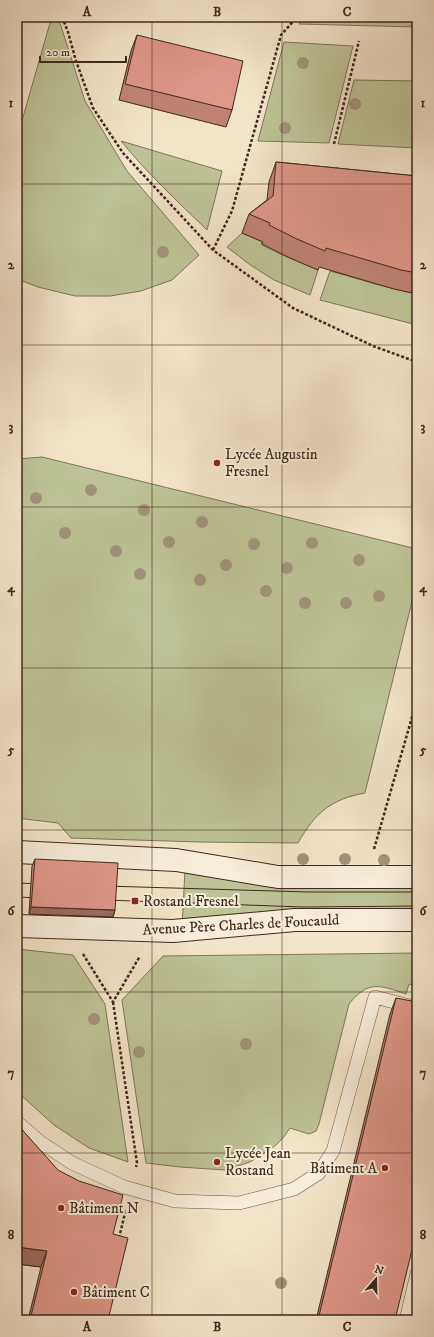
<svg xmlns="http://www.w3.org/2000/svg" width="434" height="1337" font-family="'IM FELL DW Pica',serif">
	<rect width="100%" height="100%" fill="#f2e4c8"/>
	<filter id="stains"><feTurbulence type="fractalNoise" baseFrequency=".005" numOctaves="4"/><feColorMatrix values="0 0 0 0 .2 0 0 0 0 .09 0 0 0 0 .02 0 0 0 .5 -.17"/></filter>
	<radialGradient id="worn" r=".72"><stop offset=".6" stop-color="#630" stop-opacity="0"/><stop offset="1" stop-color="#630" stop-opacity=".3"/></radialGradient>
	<g fill="#bdc394" stroke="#7e7659">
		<path d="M57 17H58L85 101 127 171 199 255 172 280 141 291 110 296H75L38 287 17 279V138L50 23Z"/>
		<path d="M305 17H417V27L299 24Z"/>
		<path d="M284 42 353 46 329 143 258 141Z"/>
		<path d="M354 80 417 81V148L338 144Z"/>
		<path d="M121 141 222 171 207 230C177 201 147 173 121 141Z"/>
		<path d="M242 233 261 241 262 245 280 254 318 270 310 295 274 280 249 264 227 247Z"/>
		<path d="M330 271 379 285 417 294V325L320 300Z"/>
		<path d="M42 457 417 549V581L365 793C331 799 315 813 298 843L200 842 71 838 58 823 17 818V459Z"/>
		<path d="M185 870 417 885V914L182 927Z"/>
		<path d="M17 949 73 955 105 1004 128 1162 89 1148 54 1125 22 1096 17 1087Z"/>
		<path d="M417 953V986L409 984 406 994C380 985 368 980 349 1004L319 1124 316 1131 309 1134 290 1128 283 1138 275 1146 250 1162 225 1170 180 1167 146 1163 122 1000 163 956Z"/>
	</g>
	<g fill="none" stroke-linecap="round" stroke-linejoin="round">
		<g stroke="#6c5848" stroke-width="14">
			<g id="lane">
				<path d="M17 1122 40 1142 72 1163 124 1187 175 1201 239 1203 294 1189 319 1173 333 1151 375 997 417 1008"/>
				<path d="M406 1320 417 1274"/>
			</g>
		</g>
		<g stroke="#3f291e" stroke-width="24">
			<g id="secondary">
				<path d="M17 852 176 860 278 877H417"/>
				<path d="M17 926 173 931 295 920H417"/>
			</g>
		</g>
		<g stroke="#3f291e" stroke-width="2.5" stroke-dasharray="3 2" stroke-linecap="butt">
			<path d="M62 17 68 32 76 61 93 108 123 153 213 250 293 308 373 346 417 362"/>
			<path d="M334 144 359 41"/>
			<path d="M213 250 232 211 281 35 297 17"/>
			<path d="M374 849 417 700"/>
			<path d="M83 954 113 1002 140 956"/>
			<path d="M113 1002 137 1163 136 1167"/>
			<path d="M119 1238 126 1209"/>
		</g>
		<use href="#lane" stroke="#f7eddb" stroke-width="13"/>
		<use href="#secondary" stroke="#f7eddb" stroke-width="22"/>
		<g stroke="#3f291e" stroke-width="1">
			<path d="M17 883 41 884"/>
			<path d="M105 886 308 892H417"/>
			<path d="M17 897 41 898"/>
			<path d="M105 900 303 907 417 906"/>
		</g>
	</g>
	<g fill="#a1937b">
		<circle cx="303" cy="63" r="6"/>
		<circle cx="355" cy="104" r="6"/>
		<circle cx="285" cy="128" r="6"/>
		<circle cx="163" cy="252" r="6"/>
		<circle cx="91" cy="490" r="6"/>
		<circle cx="36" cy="498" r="6"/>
		<circle cx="144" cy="510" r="6"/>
		<circle cx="202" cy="522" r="6"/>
		<circle cx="65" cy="533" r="6"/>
		<circle cx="169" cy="542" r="6"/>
		<circle cx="312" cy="543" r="6"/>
		<circle cx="254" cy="544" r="6"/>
		<circle cx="116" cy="551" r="6"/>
		<circle cx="359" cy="560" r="6"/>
		<circle cx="226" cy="565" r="6"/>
		<circle cx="287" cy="568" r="6"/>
		<circle cx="140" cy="574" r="6"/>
		<circle cx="200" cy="580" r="6"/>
		<circle cx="266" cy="591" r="6"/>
		<circle cx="379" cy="596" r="6"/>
		<circle cx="305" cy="603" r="6"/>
		<circle cx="346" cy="603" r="6"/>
		<circle cx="303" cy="859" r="6"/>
		<circle cx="345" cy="859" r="6"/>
		<circle cx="384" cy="860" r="6"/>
		<circle cx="94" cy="1019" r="6"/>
		<circle cx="246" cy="1044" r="6"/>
		<circle cx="139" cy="1052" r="6"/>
		<circle cx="281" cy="1283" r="6"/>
	</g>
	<g fill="#c08274" stroke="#3f291e">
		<path d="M137 35 232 110 226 127 119 100 131 51Z"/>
		<path d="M276 162 417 176V294L394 289 319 267 318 270 290 258 262 244 263 242 242 233 249 214 267 200 269 182Z"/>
		<path d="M35 859 115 910 113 917 29 914 32 866Z"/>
		<path d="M396 998 395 1320H316L390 1014Z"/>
		<path d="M17 1124 113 1234 108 1320H28L41 1267 17 1264Z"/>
	</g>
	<g fill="#9c6a5e" stroke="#3f291e">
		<path d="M31 907 115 910 113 917 29 914Z"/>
		<path d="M17 1247 47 1251 41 1267 17 1264Z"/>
	</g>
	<g fill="#df9787" stroke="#3f291e">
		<path d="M137 35 243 61 232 110 125 84Z"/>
		<path d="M276 162 417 176V273L401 270 326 248 325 251 297 239 269 225 270 223 249 214 273 196Z"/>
		<path d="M35 859 118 863 115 910 31 907Z"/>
		<path d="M396 998 417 1002V1229L395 1320H318Z"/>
		<path d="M17 1124 58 1170 79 1181 123 1195 113 1234 128 1238 108 1320H30L47 1251 17 1247Z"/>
	</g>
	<path fill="none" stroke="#3f291e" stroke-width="1" stroke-opacity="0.55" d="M152 17V1320M282 17V1320M17 184H417M17 345H417M17 507H417M17 668H417M17 830H417M17 992H417M17 1153H417"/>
	<g fill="#8f2418" stroke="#f7eddb" stroke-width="1.5">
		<circle cx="217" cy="463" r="4"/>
		<rect x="131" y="897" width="8" height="8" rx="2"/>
		<circle cx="217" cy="1162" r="4"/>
		<circle cx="385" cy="1168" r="4"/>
		<circle cx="61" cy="1208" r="4"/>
		<circle cx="74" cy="1292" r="4"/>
	</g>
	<g text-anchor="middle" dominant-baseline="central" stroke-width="4" stroke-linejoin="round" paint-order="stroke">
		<g font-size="15" fill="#3f291e" stroke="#f7eddb" text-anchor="start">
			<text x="225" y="454">Lycée Augustin<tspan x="225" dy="17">Fresnel</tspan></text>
			<text x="143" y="901">Rostand Fresnel</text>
			<text x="225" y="1153">Lycée Jean<tspan x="225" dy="17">Rostand</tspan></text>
			<text x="377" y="1168" text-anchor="end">Bâtiment A</text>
			<text x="69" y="1208">Bâtiment N</text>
			<text x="82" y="1292">Bâtiment C</text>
		</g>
		<g font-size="15" fill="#3f291e" stroke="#f7eddb">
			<text transform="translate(241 925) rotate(-3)">Avenue Père Charles de Foucauld</text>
		</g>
	</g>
	<rect width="434" height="1337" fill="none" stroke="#f2e4c8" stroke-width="44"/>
	<g transform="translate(376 1279) rotate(20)" stroke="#f7eddb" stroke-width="3" paint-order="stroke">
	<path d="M0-3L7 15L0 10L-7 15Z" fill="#3f291e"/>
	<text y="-6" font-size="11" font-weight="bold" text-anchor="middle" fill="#3f291e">N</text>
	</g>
	<path d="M40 56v6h86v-6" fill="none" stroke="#3f291e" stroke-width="2"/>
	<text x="46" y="56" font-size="12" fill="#3f291e" stroke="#f7eddb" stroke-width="3" paint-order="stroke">20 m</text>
	<rect x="22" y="22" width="390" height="1293" fill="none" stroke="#3f291e" stroke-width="1.5"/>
	<g font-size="13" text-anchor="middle" font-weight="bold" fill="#3f291e">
		<text x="87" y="16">A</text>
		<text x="217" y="16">B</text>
		<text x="347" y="16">C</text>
		<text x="11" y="107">1</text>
		<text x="423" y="107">1</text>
		<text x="11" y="269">2</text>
		<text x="423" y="269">2</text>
		<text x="11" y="431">3</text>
		<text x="423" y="431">3</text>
		<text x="11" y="592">4</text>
		<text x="423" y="592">4</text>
		<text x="11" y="754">5</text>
		<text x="423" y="754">5</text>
		<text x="11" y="915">6</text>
		<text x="423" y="915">6</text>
		<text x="11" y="1077">7</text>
		<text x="423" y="1077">7</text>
		<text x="11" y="1239">8</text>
		<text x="423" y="1239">8</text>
		<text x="87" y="1331">A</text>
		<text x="217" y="1331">B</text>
		<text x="347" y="1331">C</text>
	</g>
	<rect width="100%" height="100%" filter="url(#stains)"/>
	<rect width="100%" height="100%" fill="url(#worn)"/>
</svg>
